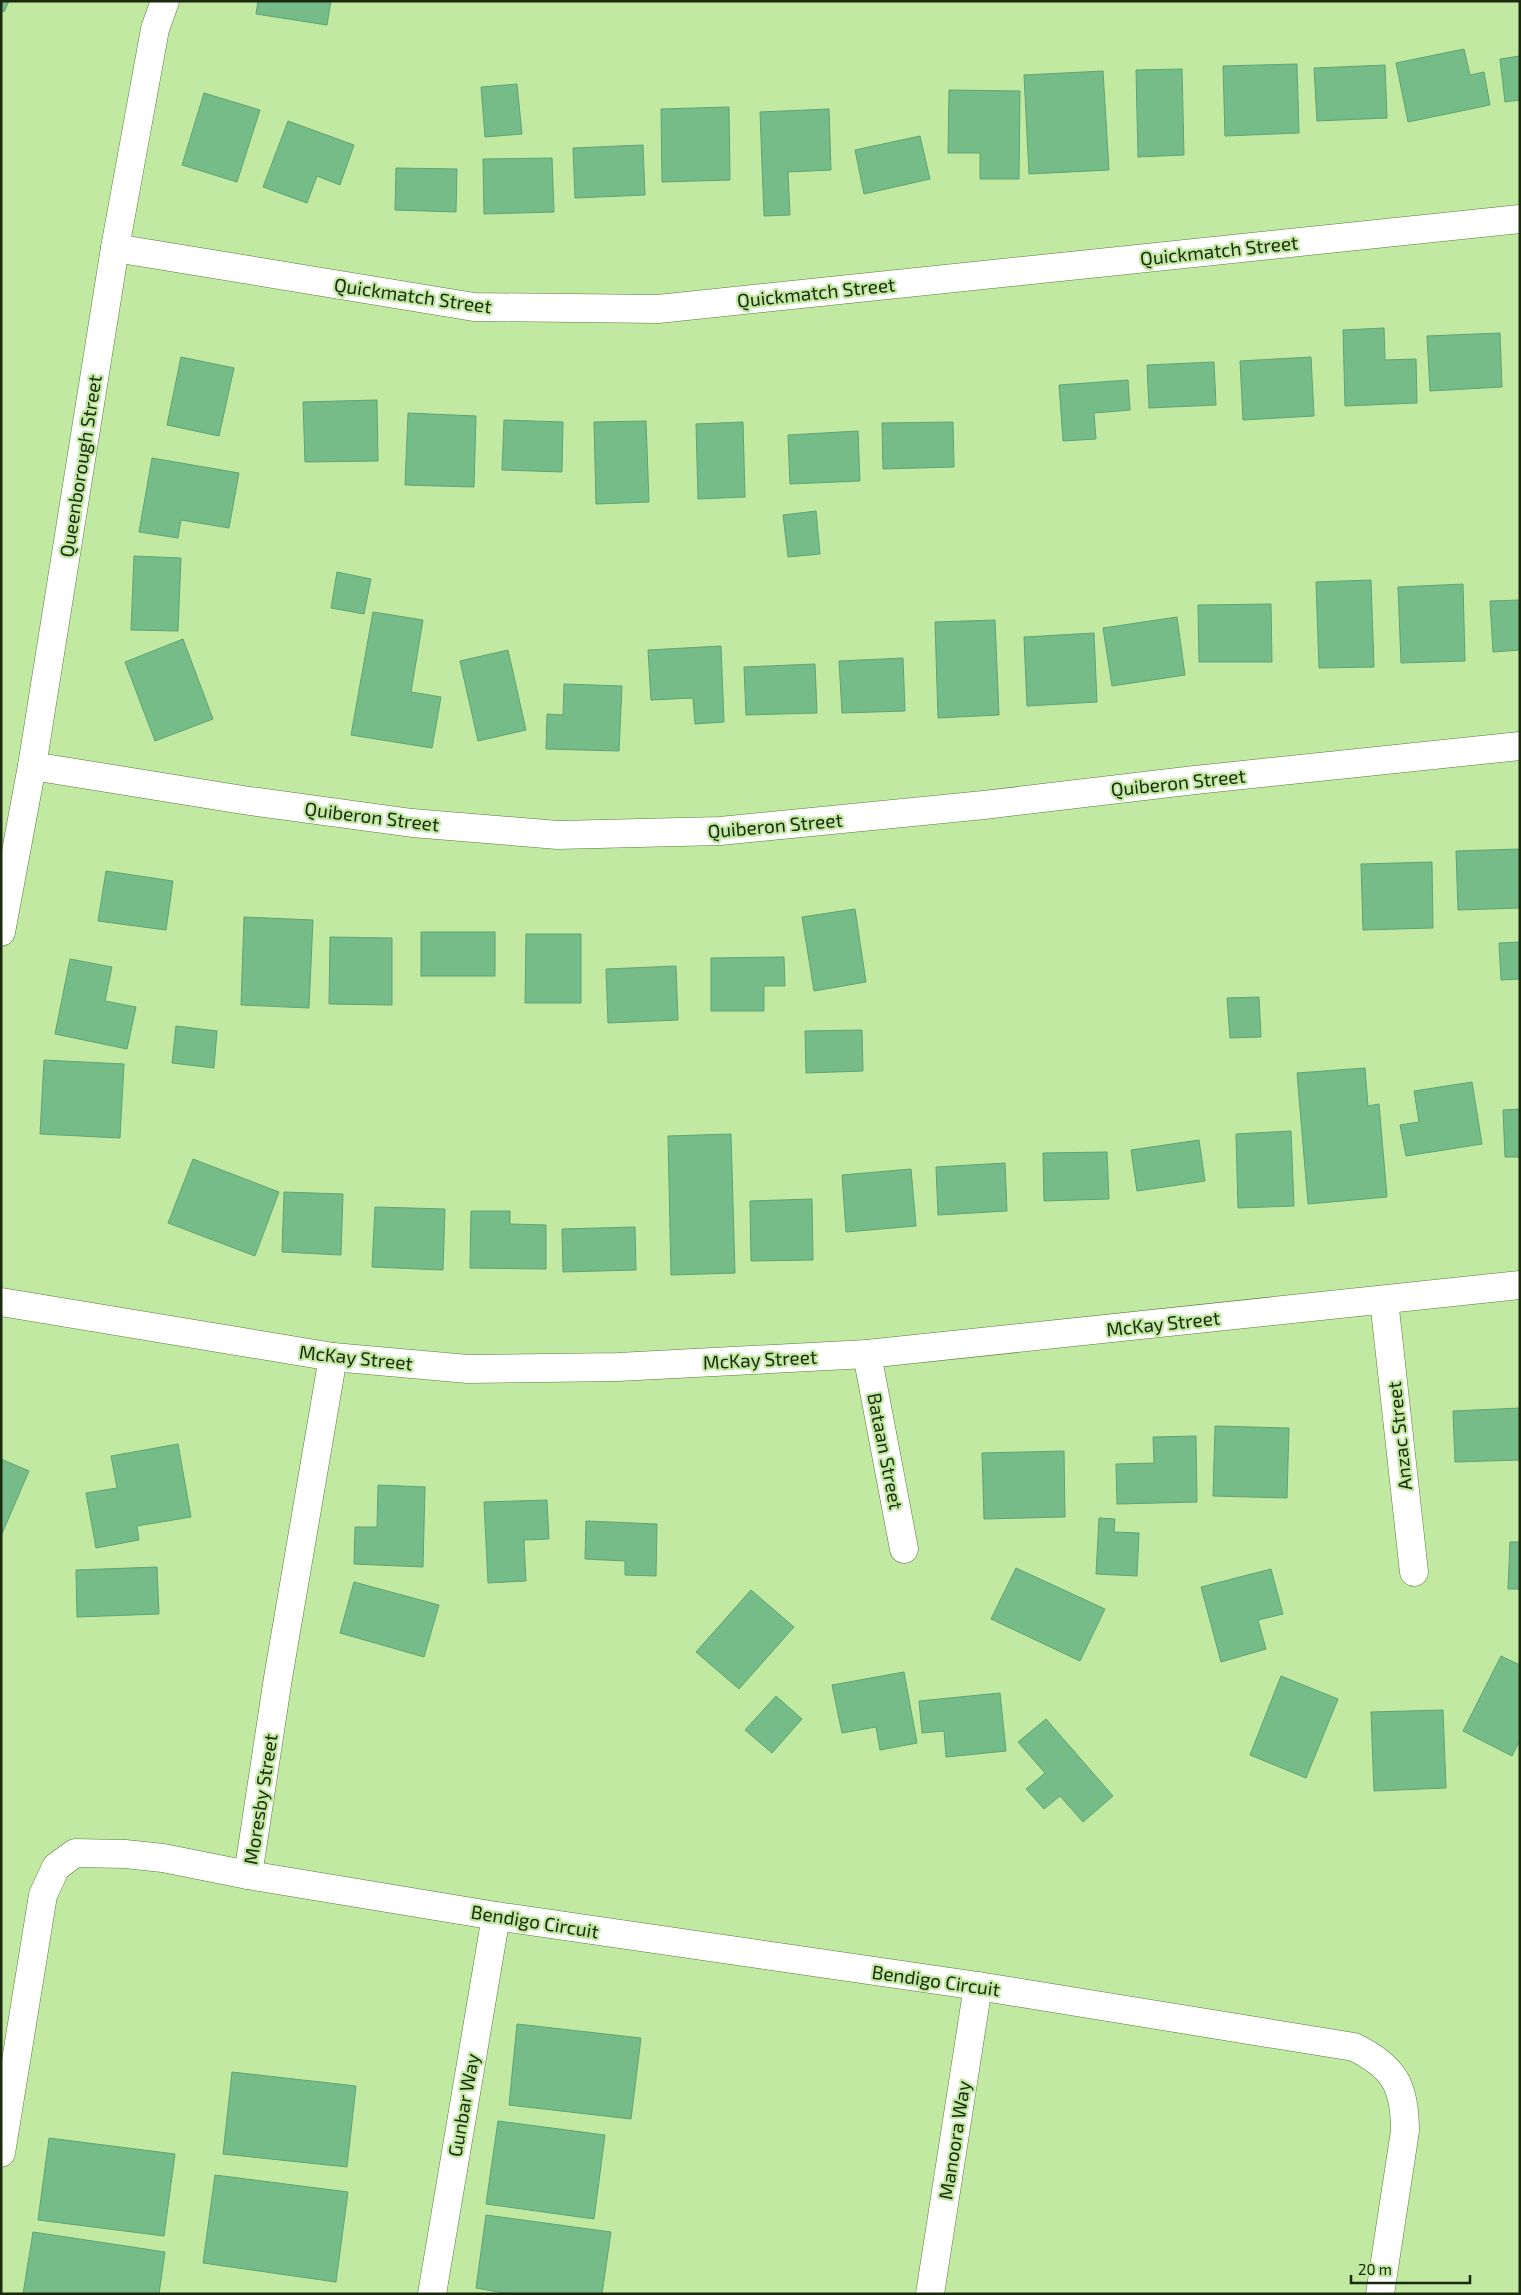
<svg xmlns="http://www.w3.org/2000/svg" width="1521" height="2295" font-family="'Exo 2',sans-serif">
	<rect width="100%" height="100%" fill="#c1e9a2"/>
	<g fill="#75bc88" stroke="#5fa473">
		<path d="M1 1H9L4 12 1 10Z"/>
		<path d="M258 1H331L327 25 256 14Z"/>
		<path d="M1464 49 1470 75 1484 72 1490 105 1408 122 1396 63Z"/>
		<path d="M1520 56V100L1505 102 1500 59Z"/>
		<path d="M1297 64 1299 133 1225 136 1223 66Z"/>
		<path d="M1385 65 1387 118 1317 121 1314 68Z"/>
		<path d="M1182 69 1184 155 1138 157 1136 70Z"/>
		<path d="M1103 71 1109 170 1029 174 1024 75Z"/>
		<path d="M517 84 522 134 485 137 481 87Z"/>
		<path d="M949 90 1020 91 1019 179H980V153H948Z"/>
		<path d="M204 93 260 110 237 182 182 165Z"/>
		<path d="M729 107 730 180 662 182 661 109Z"/>
		<path d="M829 109 831 170 788 172 790 215 764 216 760 112Z"/>
		<path d="M288 121 354 145 340 185 317 176 307 203 263 187Z"/>
		<path d="M920 136 930 179 864 194 855 150Z"/>
		<path d="M643 145 645 195 575 198 573 148Z"/>
		<path d="M552 158 554 212 484 214 483 159Z"/>
		<path d="M396 168 457 169 456 212 395 210Z"/>
		<path d="M1384 328 1385 360 1416 359 1417 403 1345 406 1343 330Z"/>
		<path d="M1500 333 1502 387 1430 391 1427 336Z"/>
		<path d="M181 357 234 368 219 436 167 425Z"/>
		<path d="M1311 357 1314 416 1243 420 1240 361Z"/>
		<path d="M1214 362 1216 405 1149 408 1147 365Z"/>
		<path d="M1128 380 1130 410 1094 413 1096 439 1063 441 1059 385Z"/>
		<path d="M377 400 378 461 305 462 303 402Z"/>
		<path d="M408 413 476 416 474 487 405 485Z"/>
		<path d="M504 420 563 422 562 472 502 470Z"/>
		<path d="M646 421 649 502 596 504 594 422Z"/>
		<path d="M743 422 745 497 698 499 696 424Z"/>
		<path d="M953 422 954 467 883 469 882 423Z"/>
		<path d="M858 431 860 481 790 484 788 435Z"/>
		<path d="M152 458 239 473 229 528 181 520 178 538 139 532Z"/>
		<path d="M816 511 820 554 788 557 783 515Z"/>
		<path d="M134 556 181 558 178 631 131 630Z"/>
		<path d="M337 572 371 579 364 614 331 608Z"/>
		<path d="M1371 580 1374 667 1319 668 1316 582Z"/>
		<path d="M1463 584 1465 661 1401 663 1398 587Z"/>
		<path d="M1520 600V650L1493 652 1490 601Z"/>
		<path d="M1271 604 1272 662H1199L1198 605Z"/>
		<path d="M373 612 423 620 411 692 441 697 432 748 351 735Z"/>
		<path d="M1177 617 1185 675 1112 686 1103 628Z"/>
		<path d="M995 620 999 715 938 718 935 622Z"/>
		<path d="M1094 633 1097 702 1027 706 1024 637Z"/>
		<path d="M183 639 213 719 155 741 125 662Z"/>
		<path d="M721 646 724 722 695 724 693 698 651 700 648 650Z"/>
		<path d="M508 650 526 730 478 741 460 661Z"/>
		<path d="M903 658 905 711 842 713 839 661Z"/>
		<path d="M815 664 817 713 746 715 744 667Z"/>
		<path d="M564 684 622 686 619 751 546 749 547 714 563 715Z"/>
		<path d="M1520 849V908L1458 910 1456 851Z"/>
		<path d="M1432 862 1433 928 1363 930 1361 864Z"/>
		<path d="M106 871 173 881 166 930 98 921Z"/>
		<path d="M855 909 866 982 814 991 802 917Z"/>
		<path d="M244 917 313 920 309 1008 241 1005Z"/>
		<rect x="421" y="932" width="74" height="44"/>
		<path d="M526 934H581V1003H525Z"/>
		<path d="M330 937 392 938V1005L329 1004Z"/>
		<path d="M1520 942V979L1501 980 1499 943Z"/>
		<path d="M784 957 785 986H764V1011H711V958Z"/>
		<path d="M70 959 112 967 105 1001 136 1007 127 1049 55 1034Z"/>
		<path d="M676 966 678 1020 608 1023 606 969Z"/>
		<path d="M1259 997 1261 1037 1230 1038 1227 998Z"/>
		<path d="M176 1026 217 1031 214 1068 172 1063Z"/>
		<path d="M862 1030 863 1071 806 1073 805 1031Z"/>
		<path d="M44 1060 124 1064 120 1138 40 1134Z"/>
		<path d="M1365 1068 1368 1106 1379 1104 1387 1197 1308 1204 1297 1073Z"/>
		<path d="M1472 1082 1482 1144 1406 1156 1400 1125 1419 1122 1414 1091Z"/>
		<path d="M1520 1109V1157H1505L1503 1110Z"/>
		<path d="M1291 1131 1294 1206 1238 1208 1236 1134Z"/>
		<path d="M731 1134 735 1273 671 1275 668 1136Z"/>
		<path d="M1199 1140 1205 1181 1137 1191 1131 1150Z"/>
		<path d="M1107 1152 1109 1199 1044 1201 1043 1153Z"/>
		<path d="M193 1159 279 1192 255 1256 168 1223Z"/>
		<path d="M1005 1163 1007 1211 938 1215 936 1167Z"/>
		<path d="M911 1169 916 1226 846 1232 842 1175Z"/>
		<path d="M284 1192 343 1194 341 1255 282 1252Z"/>
		<path d="M812 1199 813 1260 751 1261 750 1201Z"/>
		<path d="M375 1207 445 1209 443 1270 372 1267Z"/>
		<path d="M471 1211H510V1224L546 1225V1269L470 1268Z"/>
		<path d="M635 1227 636 1270 563 1272 562 1229Z"/>
		<path d="M1520 1408V1460L1455 1462 1453 1411Z"/>
		<path d="M1215 1426 1289 1428 1287 1498 1213 1496Z"/>
		<path d="M1196 1436 1197 1502 1117 1504 1116 1464 1154 1463 1153 1437Z"/>
		<path d="M178 1444 191 1517 137 1526 139 1540 96 1548 86 1493 117 1488 111 1456Z"/>
		<path d="M1064 1451 1065 1517 984 1519 982 1453Z"/>
		<path d="M1 1459 29 1471 1 1536Z"/>
		<path d="M378 1485 425 1487 423 1567 354 1564 355 1527H377Z"/>
		<path d="M547 1500 549 1539 524 1540 526 1581 488 1583 484 1502Z"/>
		<path d="M1099 1518 1115 1519 1114 1532 1139 1533 1137 1576 1096 1574Z"/>
		<path d="M586 1521 657 1524 656 1576 625 1575V1561L585 1559Z"/>
		<path d="M1510 1542H1520V1589H1508Z"/>
		<path d="M157 1567 159 1614 77 1617 76 1570Z"/>
		<path d="M1016 1568 1105 1609 1080 1661 991 1619Z"/>
		<path d="M1271 1569 1283 1614 1258 1620 1266 1649 1221 1662 1201 1587Z"/>
		<path d="M354 1582 439 1605 424 1657 340 1633Z"/>
		<path d="M751 1590 794 1627 739 1689 696 1652Z"/>
		<path d="M1501 1656 1520 1665V1740L1512 1756 1463 1731Z"/>
		<path d="M904 1672 917 1743 880 1750 876 1727 842 1733 832 1685Z"/>
		<path d="M1281 1676 1338 1699 1306 1778 1250 1755Z"/>
		<path d="M1000 1693 1006 1751 946 1757 944 1731 922 1733 919 1701Z"/>
		<path d="M776 1696 802 1719 772 1753 745 1730Z"/>
		<path d="M1443 1710 1446 1788 1374 1791 1371 1712Z"/>
		<path d="M1046 1719 1113 1796 1083 1822 1060 1796 1044 1809 1026 1789 1045 1773 1018 1742Z"/>
		<path d="M517 2024 641 2038 631 2119 509 2105Z"/>
		<path d="M232 2072 356 2086 347 2167 223 2154Z"/>
		<path d="M498 2121 605 2135 594 2219 486 2204Z"/>
		<path d="M49 2138 175 2154 164 2236 38 2220Z"/>
		<path d="M215 2175 348 2192 336 2282 203 2263Z"/>
		<path d="M486 2215 611 2232 602 2294H510L476 2288Z"/>
		<path d="M33 2232 165 2252 159 2294H23Z"/>
	</g>
	<g fill="none" stroke-linecap="round" stroke-linejoin="round">
		<g stroke="#587b39" stroke-width="29">
			<g id="minor">
				<path d="M115 248 474 307 658 309 1520 219"/>
				<path d="M32 766 243 800 412 823 558 835 720 831 984 805 1195 780 1520 746"/>
				<path d="M1 932 32 766 115 248 155 29 165 1"/>
				<path d="M1384 1300 1414 1572"/>
				<path d="M1 1302 333 1357 468 1369 618 1367 867 1354 1520 1285"/>
				<path d="M867 1354 904 1549"/>
				<path d="M248 1875 496 1916 978 1986 1354 2047C1395 2067 1405 2087 1405 2131L1380 2294"/>
				<path d="M1 2153 43 1895 56 1867 75 1853 125 1854 163 1858 248 1875 278 1678 333 1357"/>
				<path d="M432 2294 496 1916"/>
				<path d="M930 2294 978 1986"/>
			</g>
		</g>
		<use href="#minor" stroke="#fff" stroke-width="28"/>
	</g>
	<g text-anchor="middle" dominant-baseline="central" stroke-width="4.5" stroke-linejoin="round" paint-order="stroke">
		<g font-size="19" fill="#1b290e" stroke="#c1e9a2">
			<text transform="translate(1219 250) rotate(-6)">Quickmatch Street</text>
			<text transform="translate(816 292) rotate(-6)">Quickmatch Street</text>
			<text transform="translate(413 295) rotate(8)">Quickmatch Street</text>
			<text transform="translate(80 466) rotate(-81)">Queenborough Street</text>
			<text transform="translate(1178 782) rotate(-6)">Quiberon Street</text>
			<text transform="translate(372 816) rotate(7)">Quiberon Street</text>
			<text transform="translate(775 825) rotate(-5)">Quiberon Street</text>
			<text transform="translate(1163 1323) rotate(-6)">McKay Street</text>
			<text transform="translate(356 1357) rotate(6)">McKay Street</text>
			<text transform="translate(760 1359) rotate(-3)">McKay Street</text>
			<text transform="translate(1399 1436) rotate(-96)">Anzac Street</text>
			<text transform="translate(886 1451) rotate(79)">Bataan Street</text>
			<text transform="translate(260 1799) rotate(-81)">Moresby Street</text>
			<text transform="translate(535 1921) rotate(9)">Bendigo Circuit</text>
			<text transform="translate(936 1980) rotate(8)">Bendigo Circuit</text>
			<text transform="translate(463 2105) rotate(-80)">Gunbar Way</text>
			<text transform="translate(954 2140) rotate(-81)">Manoora Way</text>
		</g>
	</g>
	<rect width="1521" height="2295" fill="none" stroke="#1b290e" stroke-width="5"/>
	<path d="M1351 2275v8h119v-8" fill="none" stroke="#1b290e" stroke-width="2.5"/>
	<text x="1358" y="2275" font-size="15" fill="#1b290e" stroke="#c1e9a2" stroke-width="4" paint-order="stroke">20 m</text>
</svg>
